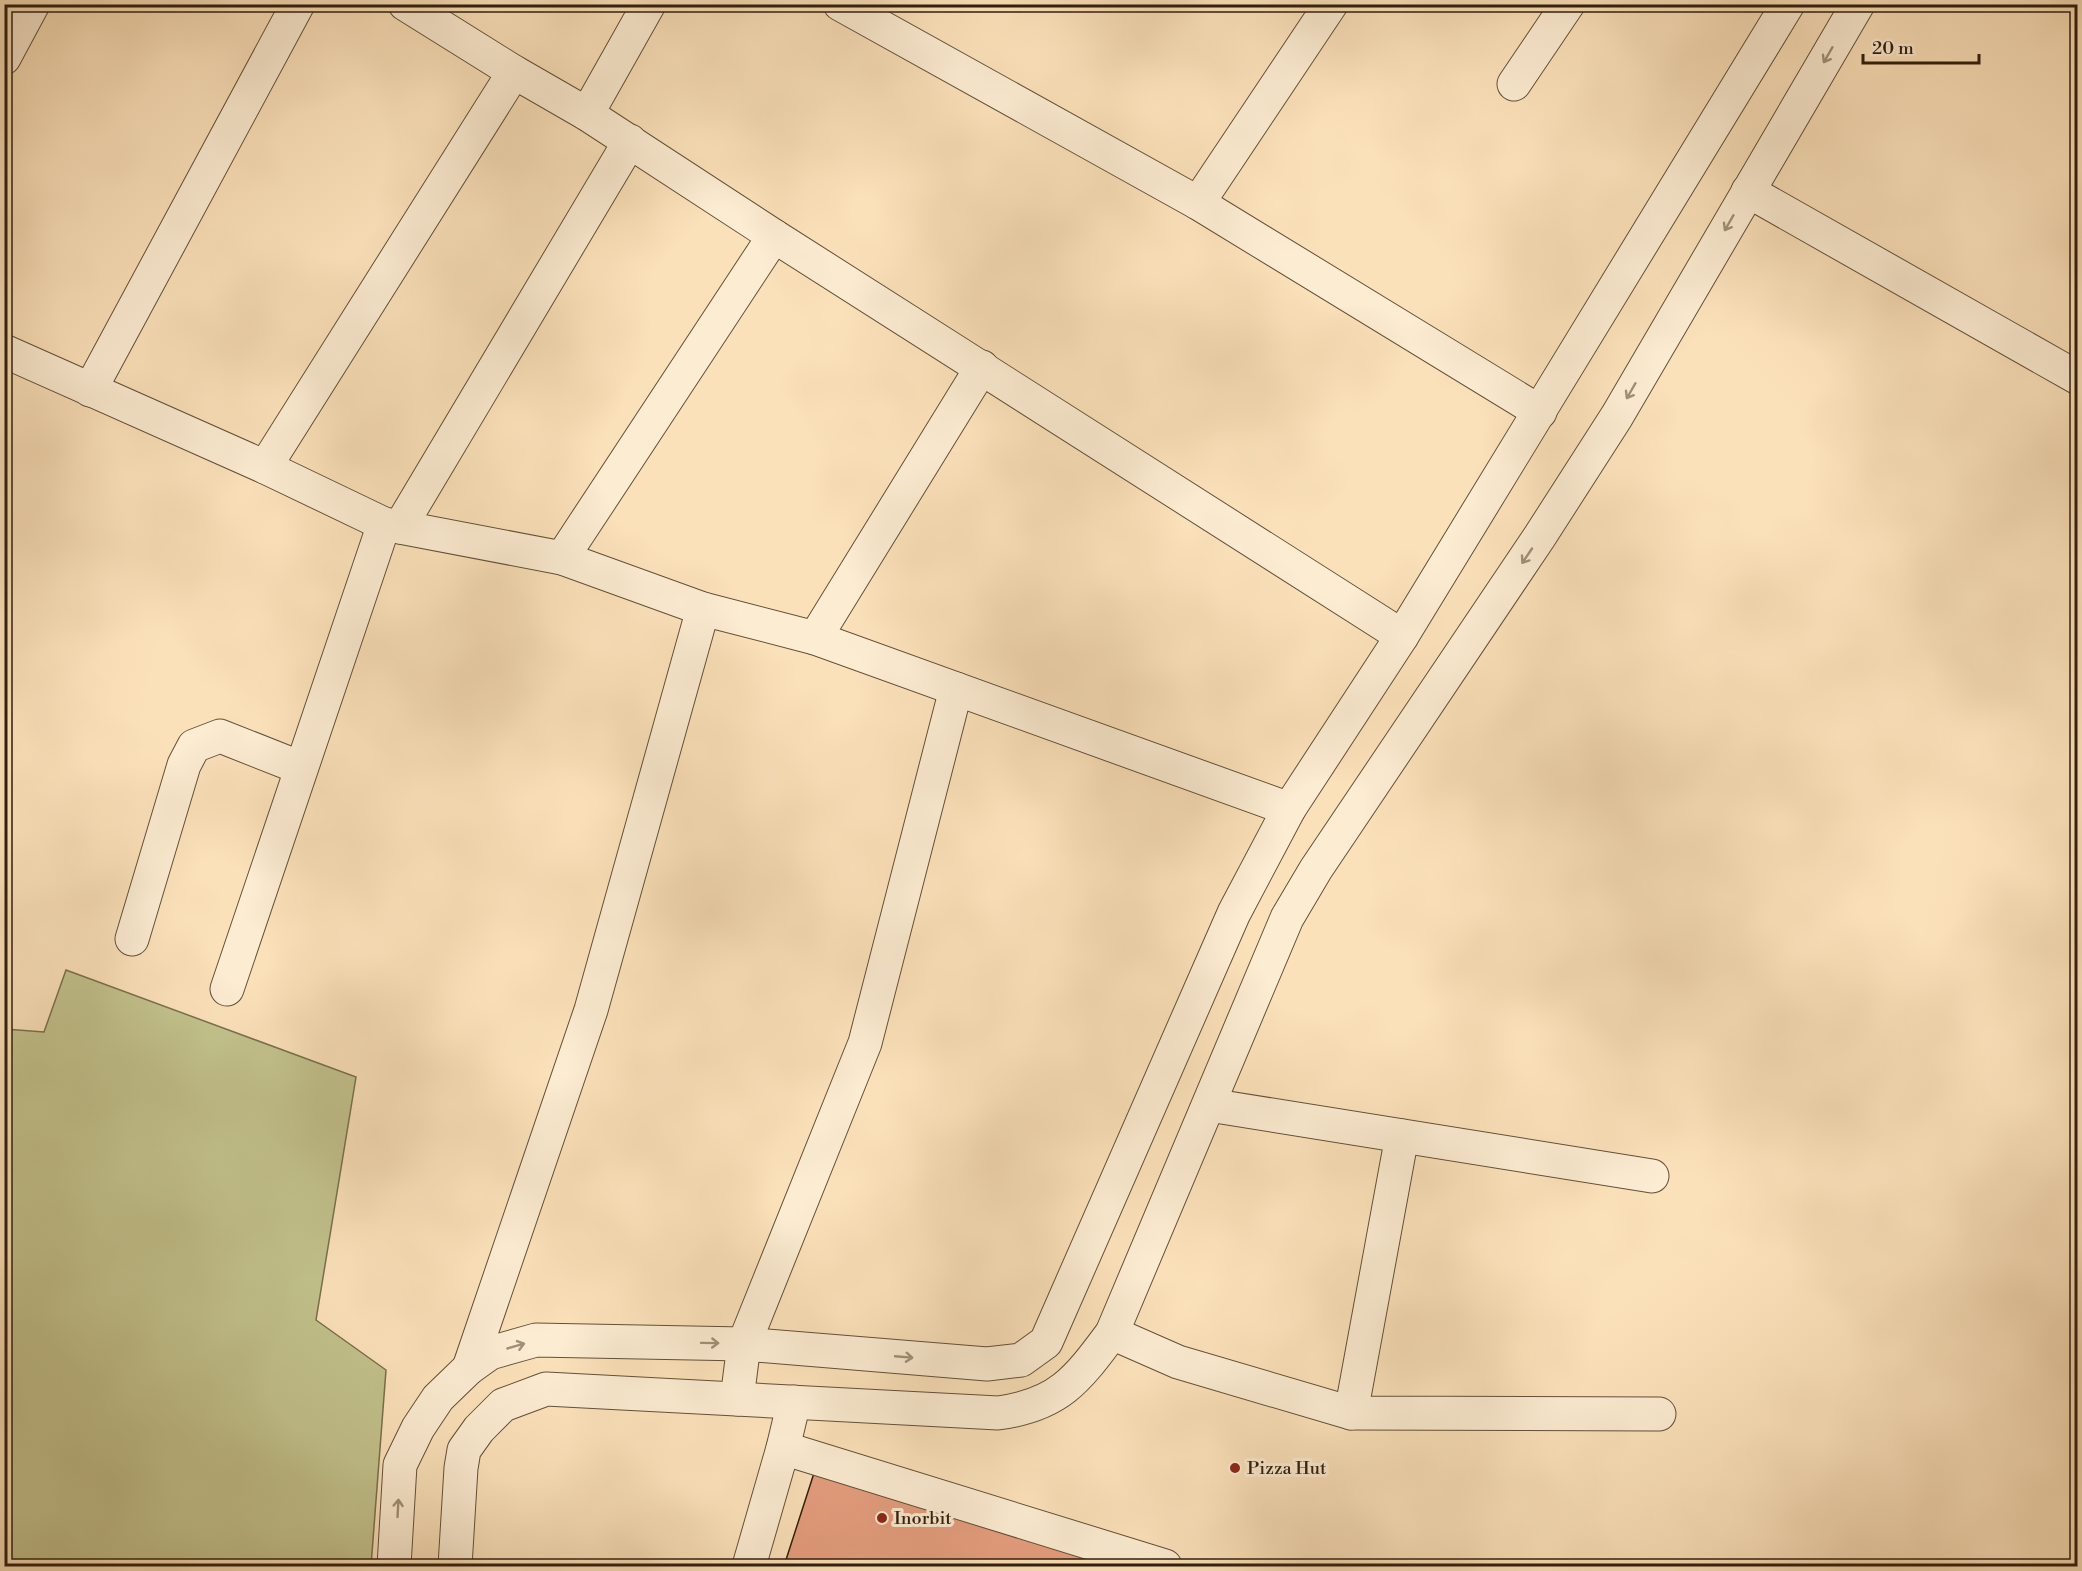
<svg xmlns="http://www.w3.org/2000/svg" width="2082" height="1571" font-family="'Libre Bodoni',serif">
	<rect width="100%" height="100%" fill="#fbe1ba"/>
	<filter id="stains"><feTurbulence type="fractalNoise" baseFrequency=".00333" numOctaves="4"/><feColorMatrix values="0 0 0 0 .2 0 0 0 0 .09 0 0 0 0 .02 0 0 0 .5 -.17"/></filter>
	<radialGradient id="worn" r=".72"><stop offset=".6" stop-color="#630" stop-opacity="0"/><stop offset="1" stop-color="#630" stop-opacity=".3"/></radialGradient>
	<path fill="#c2c28d" stroke="#79704d" stroke-width="1.5" d="M66 970 356 1077 316 1320 386 1370 371 1566H5V1029L44 1032Z"/>
	<path fill="#e49e7f" stroke="#301f0d" stroke-width="1.5" d="M815 1470 1112 1566H784Z"/>
	<g fill="none" stroke-linecap="round" stroke-linejoin="round">
		<g stroke="#635038" stroke-width="35">
			<g id="minor">
				<path d="M405 4 514 72 587 114 774 236 1402 636"/>
				<path d="M840 4 1198 203 1540 412"/>
				<path d="M4 58 33 4"/>
				<path d="M1514 84 1568 4"/>
				<path d="M587 114 649 4"/>
				<path d="M1748 191 2078 378"/>
				<path d="M1198 203 1331 4"/>
				<path d="M4 351 265 467 384 524 562 558 703 609 815 638 1289 809"/>
				<path d="M90 390 298 4"/>
				<path d="M265 467 514 72"/>
				<path d="M400 527 630 141"/>
				<path d="M562 558 774 236"/>
				<path d="M815 638 982 367"/>
				<path d="M132 939 184 765 194 746 220 736 301 768"/>
				<path d="M227 989 384 524"/>
				<path d="M1209 1105 1652 1176"/>
				<path d="M1112 1333 1178 1362 1351 1413 1659 1414"/>
				<path d="M469 1368 591 1010 703 609"/>
				<path d="M737 1399 744 1344 865 1043 956 689"/>
				<path d="M1351 1413 1402 1136"/>
				<path d="M783 1448 1165 1566"/>
				<path d="M394 1566 400 1465 418 1428 438 1398 469 1368 490 1353 536 1340 744 1344 987 1364 1021 1360 1046 1342 1234 913 1289 809 1402 636 1788 4"/>
				<path d="M455 1566 461 1468 464 1450 479 1429 503 1405 546 1389 998 1413C1059 1405 1077 1380 1112 1333L1287 918 1316 869 1540 536 1617 416 1858 4"/>
				<path d="M749 1566 783 1448 794 1402"/>
			</g>
		</g>
		<use href="#minor" stroke="#fcecd2" stroke-width="33"/>
	</g>
	<defs><path id="oneway-shaft" d="M-6 0H5M1.5-3L5.5 0L1.5 3" fill="none" stroke-width="1.6" stroke-linecap="round" stroke-linejoin="round" transform="scale(1.5)"/></defs>
	<g stroke="#a09079">
		<use href="#oneway-shaft" transform="translate(1828 55) rotate(120)"/>
		<use href="#oneway-shaft" transform="translate(1729 223) rotate(120)"/>
		<use href="#oneway-shaft" transform="translate(1631 391) rotate(120)"/>
		<use href="#oneway-shaft" transform="translate(1527 556) rotate(124)"/>
		<use href="#oneway-shaft" transform="translate(710 1343) rotate(1)"/>
		<use href="#oneway-shaft" transform="translate(516 1346) rotate(-16)"/>
		<use href="#oneway-shaft" transform="translate(904 1357) rotate(5)"/>
		<use href="#oneway-shaft" transform="translate(398 1508) rotate(-87)"/>
	</g>
	<g fill="#8f2418" stroke="#fcecd2" stroke-width="2">
		<circle cx="1235" cy="1468" r="6"/>
		<circle cx="882" cy="1518" r="6"/>
	</g>
	<g text-anchor="middle" dominant-baseline="central" stroke-width="6" stroke-linejoin="round" paint-order="stroke">
		<g font-size="18" fill="#301f0d" stroke="#fcecd2" text-anchor="start">
			<text x="1247" y="1468">Pizza Hut</text>
			<text x="894" y="1518">Inorbit</text>
		</g>
	</g>
	<rect width="2082" height="1571" fill="none" stroke="#fbe1ba" stroke-width="24"/>
	<rect x="6" y="6" width="2070" height="1559" fill="none" stroke="#301f0d" stroke-width="3"/>
	<rect x="12" y="12" width="2058" height="1547" fill="none" stroke="#301f0d" stroke-width="1.5"/>
	<path d="M1863 54v9h116v-9" fill="none" stroke="#301f0d" stroke-width="3"/>
	<text x="1872" y="54" font-size="18" fill="#301f0d" stroke="#fcecd2" stroke-width="4.5" paint-order="stroke">20 m</text>
	<rect width="100%" height="100%" filter="url(#stains)"/>
	<rect width="100%" height="100%" fill="url(#worn)"/>
</svg>
